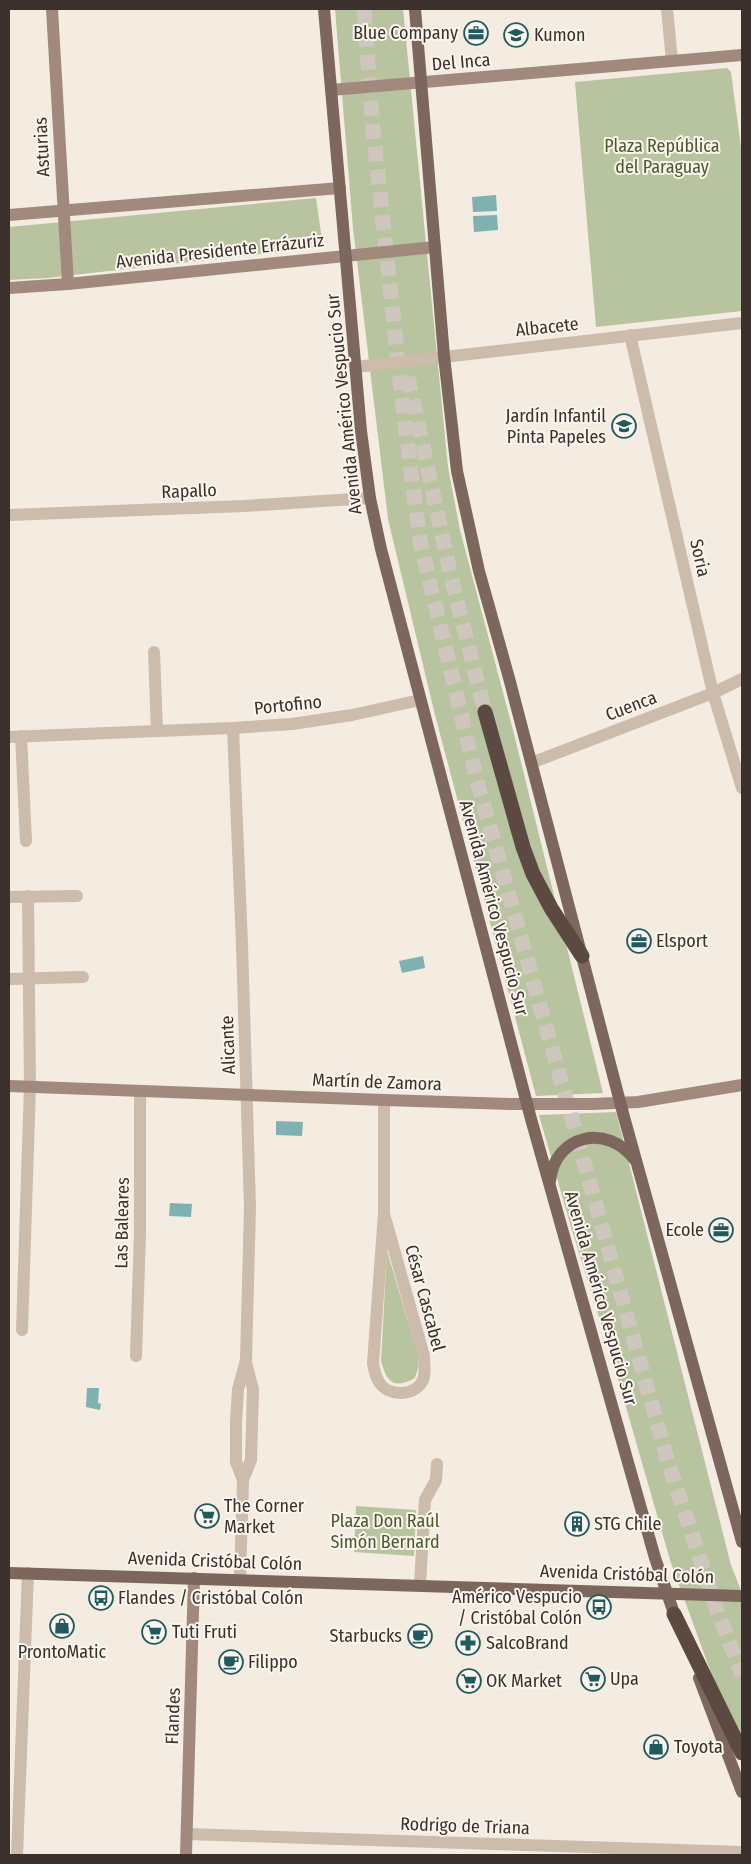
<svg xmlns="http://www.w3.org/2000/svg" width="751" height="1864" font-family="'Fira Sans Condensed',sans-serif">
	<rect width="100%" height="100%" fill="#f4ebe1"/>
	<g fill="#b8c4a0">
		<path d="M335 9H403L448 467 460 530 513 730 603 1093 536 1096 435 715 388 519 353 228Z"/>
		<path d="M727 68 731 72 742 155V311L596 327 575 82Z"/>
		<path d="M316 198 323 247 47 278 9 280V227Z"/>
		<path d="M616 1112 731 1565 742 1593V1758L670 1560 611 1355 571 1227 539 1115Z"/>
		<path d="M387 1251 418 1355V1368L415 1378C393 1390 387 1382 381 1361Z"/>
		<path d="M356 1506 416 1510 414 1556 354 1552Z"/>
	</g>
	<g fill="#7fb0b2">
		<path d="M496 195 497 211 473 212 472 197Z"/>
		<path d="M497 215 498 230 474 232 473 216Z"/>
		<path d="M423 956 425 968 402 973 399 961Z"/>
		<path d="M276 1121 303 1122 302 1136 276 1135Z"/>
		<path d="M170 1203 192 1204 191 1217 169 1216Z"/>
		<path d="M87 1388H99L98 1403 101 1404 100 1410 86 1407Z"/>
	</g>
	<g fill="none" stroke-linecap="round" stroke-linejoin="round">
		<g stroke="#cfc6bd" stroke-width="15" stroke-dasharray="15 8" stroke-linecap="butt">
			<path d="M364 9 373 129 403 408 420 541 477 781 668 1462 718 1613 742 1675"/>
			<path d="M408 377 452 581 485 712"/>
		</g>
		<g stroke="#cdbbac" stroke-width="12">
			<path d="M667 9 672 61"/>
			<path d="M630 335 713 693 742 788"/>
			<path d="M356 367 742 323"/>
			<path d="M9 515 244 506 370 498"/>
			<path d="M154 652 157 731"/>
			<path d="M233 728 242 945 250 1207 246 1360 238 1389 236 1423V1462L243 1480"/>
			<path d="M21 736 26 841"/>
			<path d="M9 737 233 728 292 724 352 715 420 700"/>
			<path d="M531 763 713 693 742 679"/>
			<path d="M9 897 77 896"/>
			<path d="M9 979 83 977"/>
			<path d="M384 1214 424 1356C424 1364 426 1373 423 1380 415 1397 388 1397 379 1382 375 1376 374 1369 373 1363L384 1214V1100"/>
			<path d="M22 1330 30 1086 28 896"/>
			<path d="M136 1356 140 1233V1091"/>
			<path d="M240 1579 243 1480 251 1460 253 1389 246 1363"/>
			<path d="M420 1585 425 1500 436 1480 437 1464"/>
			<path d="M187 1834 742 1852"/>
			<path d="M17 1855 28 1573"/>
		</g>
		<g stroke="#a18a7d" stroke-width="12">
			<path d="M52 9 68 284"/>
			<path d="M331 90 742 55"/>
			<path d="M9 215 340 188"/>
			<path d="M9 288 68 284 435 247"/>
			<path d="M9 1086 384 1100 510 1104H593L638 1102 742 1085"/>
			<path d="M186 1855 194 1578"/>
		</g>
		<g stroke="#7d675c" stroke-width="12">
			<path d="M324 9 361 431 370 498 381 549 531 1119 655 1558 677 1622"/>
			<path d="M415 9 444 356 457 471 479 571 509 678 624 1117 742 1542"/>
			<path d="M550 1181C555 1134 608 1123 635 1160"/>
			<path d="M9 1573 742 1596"/>
			<path d="M699 1678 742 1792"/>
		</g>
		<g stroke="#5c4a42" stroke-width="15">
			<path d="M485 712 523 847 533 874 551 908 582 956"/>
			<path d="M674 1614 742 1753"/>
		</g>
	</g>
	<defs>
		<g id="office-ring" transform="scale(1.25)"><circle r="9.5" fill="#fbf5ee" stroke="#1f5a5e" stroke-width="1.5"/><path d="M-6-3h4V-5.5h4V-3h4V5H-6ZM-1-4.5V-3h2v-1.5ZM-6 0V1H6V0Z" fill="#1f5a5e"/></g>
		<g id="school-ring" transform="scale(1.25)"><circle r="9.5" fill="#fbf5ee" stroke="#1f5a5e" stroke-width="1.5"/><path d="M0-5L7-2L0 1L-7-2ZM-4 1L0 2.5L4 1V4Q0 6-4 4Z" fill="#1f5a5e"/></g>
		<g id="supermarket-ring" transform="scale(1.25)"><circle r="9.5" fill="#fbf5ee" stroke="#1f5a5e" stroke-width="1.5"/><path d="M-6-5.5h2.5l.6 2H6L4.5 2H-2.5L-4.4-4H-6ZM-1.5 3.2a1.3 1.3 0 1 0 .1 0ZM3 3.2a1.3 1.3 0 1 0 .1 0Z" fill="#1f5a5e"/></g>
		<g id="building-ring" transform="scale(1.25)"><circle r="9.5" fill="#fbf5ee" stroke="#1f5a5e" stroke-width="1.5"/><path d="M-4-6H4V6H1V3H-1V6H-4ZM-2.5-4.3h1.7v1.8h-1.7ZM.8-4.3h1.7v1.8H.8ZM-2.5-1h1.7V.8h-1.7ZM.8-1h1.7V.8H.8Z" fill="#1f5a5e"/></g>
		<g id="bus-ring" transform="scale(1.25)"><circle r="9.5" fill="#fbf5ee" stroke="#1f5a5e" stroke-width="1.5"/><path d="M-5-6H5V4H4V6H2V4H-2V6H-4V4H-5ZM-3.5-4V0h7V-4ZM-3.5 1.2v1.5H-2V1.2ZM2 1.2v1.5H3.5V1.2Z" fill="#1f5a5e"/></g>
		<g id="shop-ring" transform="scale(1.25)"><circle r="9.5" fill="#fbf5ee" stroke="#1f5a5e" stroke-width="1.5"/><path d="M-5-2.5h2.3a2.7 3.5 0 0 1 5.4 0H5L5.5 6h-11ZM-1.5-2.5h3a1.5 2.3 0 0 0-3 0Z" fill="#1f5a5e"/></g>
		<g id="cafe-ring" transform="scale(1.25)"><circle r="9.5" fill="#fbf5ee" stroke="#1f5a5e" stroke-width="1.5"/><path d="M-5.5-4.5H6V0H3Q3 3.5 0 3.5H-2.5Q-5.5 3.5-5.5 0ZM3-3.2v2h1.7v-2ZM-6 4.5H4V6H-6Z" fill="#1f5a5e"/></g>
		<g id="pharmacy-ring" transform="scale(1.25)"><circle r="9.5" fill="#fbf5ee" stroke="#1f5a5e" stroke-width="1.5"/><path d="M-2-6h4v4h4v4h-4v4h-4v-4h-4v-4h4Z" fill="#1f5a5e"/></g>
	</defs>
	<g fill-rule="evenodd">
		<use href="#office-ring" x="476" y="33"/>
		<use href="#school-ring" x="516" y="35"/>
		<use href="#school-ring" x="624" y="426"/>
		<use href="#office-ring" x="639" y="941"/>
		<use href="#office-ring" x="721" y="1230"/>
		<use href="#supermarket-ring" x="207" y="1516"/>
		<use href="#building-ring" x="577" y="1524"/>
		<use href="#bus-ring" x="101" y="1598"/>
		<use href="#bus-ring" x="599" y="1607"/>
		<use href="#shop-ring" x="62" y="1626"/>
		<use href="#supermarket-ring" x="154" y="1632"/>
		<use href="#cafe-ring" x="420" y="1636"/>
		<use href="#pharmacy-ring" x="468" y="1643"/>
		<use href="#cafe-ring" x="231" y="1662"/>
		<use href="#supermarket-ring" x="593" y="1679"/>
		<use href="#supermarket-ring" x="469" y="1681"/>
		<use href="#shop-ring" x="656" y="1747"/>
	</g>
	<g text-anchor="middle" dominant-baseline="central" stroke-width="4" stroke-linejoin="round" paint-order="stroke">
		<g font-size="18" fill="#3b302b" stroke="#fbf5ee" text-anchor="start">
			<text x="458" y="33" text-anchor="end">Blue Company</text>
			<text x="534" y="35">Kumon</text>
			<text x="606" y="416" text-anchor="end">Jardín Infantil<tspan x="606" dy="21">Pinta Papeles</tspan></text>
			<text x="656" y="941">Elsport</text>
			<text x="704" y="1230" text-anchor="end">Ecole</text>
			<text x="224" y="1506">The Corner<tspan x="224" dy="21">Market</tspan></text>
			<text x="594" y="1524">STG Chile</text>
			<text x="582" y="1597" text-anchor="end">Américo Vespucio<tspan x="582" dy="21">/ Cristóbal Colón</tspan></text>
			<text x="118" y="1598">Flandes / Cristóbal Colón</text>
			<text x="172" y="1632">Tuti Fruti</text>
			<text x="402" y="1636" text-anchor="end">Starbucks</text>
			<text x="486" y="1643">SalcoBrand</text>
			<text x="62" y="1652" text-anchor="middle">ProntoMatic</text>
			<text x="248" y="1662">Filippo</text>
			<text x="610" y="1679">Upa</text>
			<text x="486" y="1681">OK Market</text>
			<text x="674" y="1747">Toyota</text>
		</g>
		<g font-size="18" fill="#3b302b" stroke="#fbf5ee">
			<text transform="translate(461 62) rotate(-5)">Del Inca</text>
			<text transform="translate(42 147) rotate(-93)">Asturias</text>
			<text transform="translate(220 251) rotate(-6)">Avenida Presidente Errázuriz</text>
			<text transform="translate(547 327) rotate(-6)">Albacete</text>
			<text transform="translate(344 404) rotate(-96)">Avenida Américo Vespucio Sur</text>
			<text transform="translate(189 491) rotate(-2)">Rapallo</text>
			<text transform="translate(700 558) rotate(77)">Soria</text>
			<text transform="translate(288 705) rotate(-6)">Portofino</text>
			<text transform="translate(631 706) rotate(-21)">Cuenca</text>
			<text transform="translate(494 908) rotate(75)">Avenida Américo Vespucio Sur</text>
			<text transform="translate(228 1045) rotate(-92)">Alicante</text>
			<text transform="translate(377 1082) rotate(2)">Martín de Zamora</text>
			<text transform="translate(122 1223) rotate(-89)">Las Baleares</text>
			<text transform="translate(425 1298) rotate(75)">César Cascabel</text>
			<text transform="translate(601 1298) rotate(74)">Avenida Américo Vespucio Sur</text>
			<text transform="translate(215 1561) rotate(2)">Avenida Cristóbal Colón</text>
			<text transform="translate(627 1574) rotate(2)">Avenida Cristóbal Colón</text>
			<text transform="translate(173 1716) rotate(-88)">Flandes</text>
			<text transform="translate(465 1826) rotate(2)">Rodrigo de Triana</text>
		</g>
		<g font-size="18" fill="#4a5a2e" stroke="#fbf5ee">
			<text x="662" y="146">Plaza República<tspan x="662" dy="21">del Paraguay</tspan></text>
			<text x="385" y="1521">Plaza Don Raúl<tspan x="385" dy="21">Simón Bernard</tspan></text>
		</g>
	</g>
	<rect width="751" height="1864" fill="none" stroke="#3b302b" stroke-width="20"/>
</svg>
